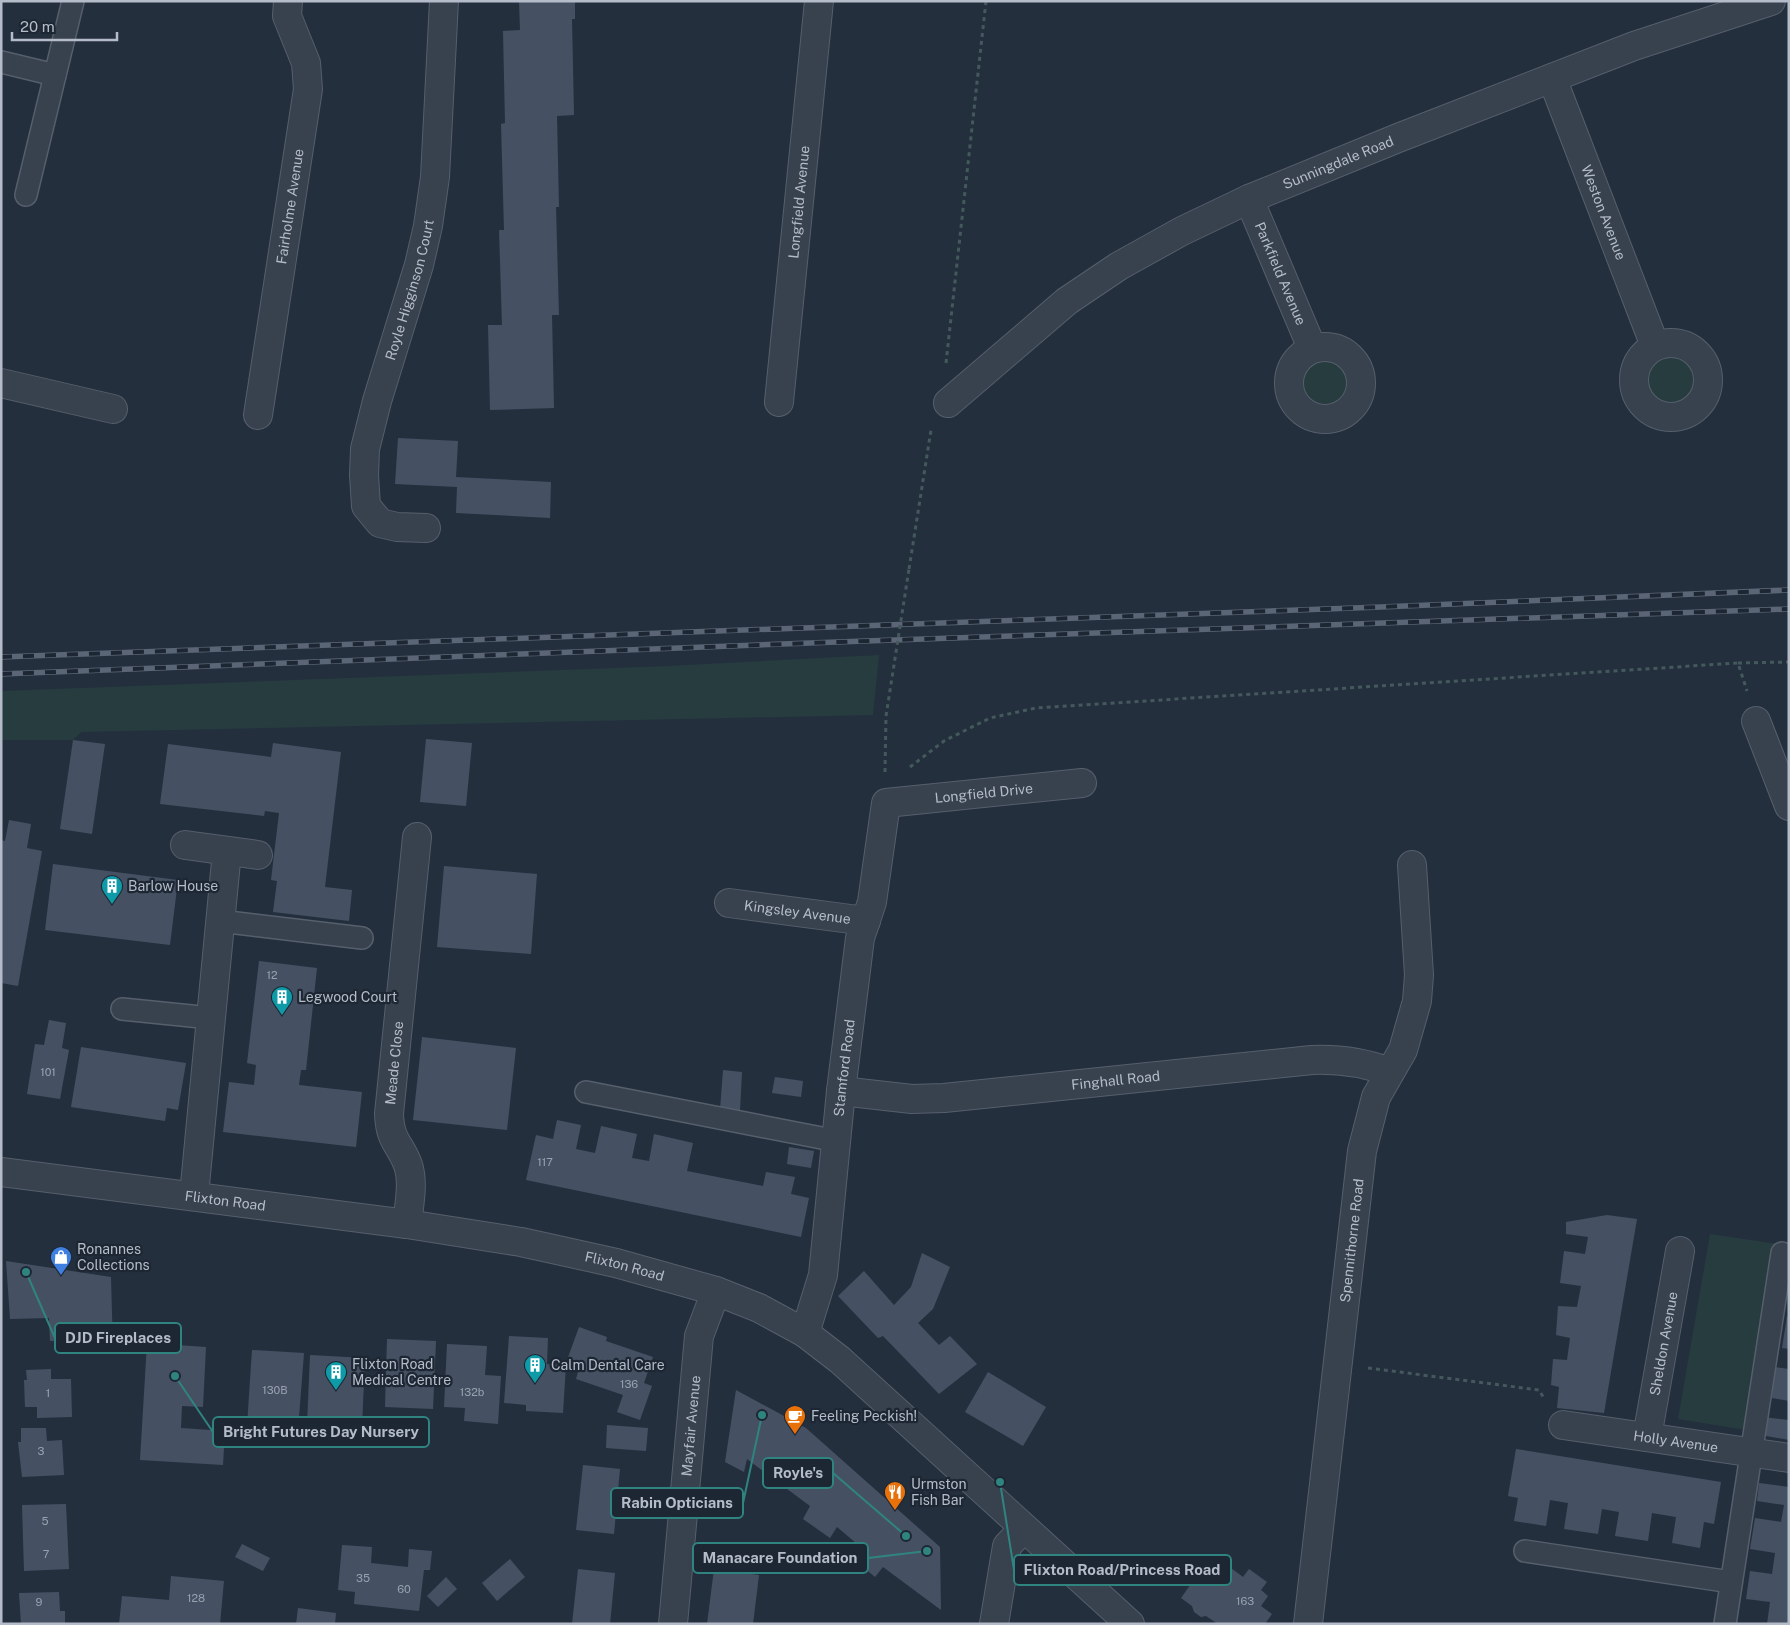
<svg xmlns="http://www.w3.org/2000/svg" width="1790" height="1625" font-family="'Public Sans',sans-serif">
	<rect width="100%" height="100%" fill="#242f3e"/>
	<g fill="#263c3f">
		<circle cx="1670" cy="380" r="24"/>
		<circle cx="1325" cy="382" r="22"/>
		<path d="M879 655 873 715 81 732 73 740H1V691L668 666Z"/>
		<path d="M1710 1234 1778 1244 1746 1430 1678 1419Z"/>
	</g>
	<g fill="#455162">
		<path d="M519 1H575V19H572L574 115 557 116 559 207H556L559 315H552L554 408 490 410 488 325H502L499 230H504L501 124 505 123 503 31 520 30Z"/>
		<path d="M398 438 458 441 456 477 551 482 550 518 456 513 457 487 395 484Z"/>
		<path d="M426 739 472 743 466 806 420 802Z"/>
		<path d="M73 740 105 744 92 834 60 829Z"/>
		<path d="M273 743 341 752 325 887 352 890 349 921 273 912 277 881 271 880 279 813 265 811 264 816 160 804 168 744 271 757Z"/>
		<path d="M9 820 31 824 27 848 42 851 18 986 1 983V840L5 841Z"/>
		<path d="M53 864 178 880 170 945 45 930Z"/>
		<path d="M444 866 537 874 531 954 437 947Z"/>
		<path d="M259 961 317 968 306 1070H301L299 1085 362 1092 356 1147 223 1132 229 1082 254 1085 256 1065 247 1063Z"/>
		<path d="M49 1020 66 1023 62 1048 69 1050 60 1099 27 1094 35 1044 44 1045Z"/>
		<path d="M422 1037 516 1048 507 1130 413 1120Z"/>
		<path d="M81 1047 186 1063 178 1110 167 1108 165 1121 71 1107Z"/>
		<path d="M723 1070 742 1072 740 1111 720 1110Z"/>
		<path d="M775 1077 803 1081 801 1097 772 1093Z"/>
		<path d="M557 1120 581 1125 576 1149 595 1153 601 1126 637 1134 632 1158 649 1161 654 1134 693 1143 687 1171 763 1186 766 1172 795 1177 791 1194 809 1198 801 1237 526 1180 536 1135 553 1139Z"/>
		<path d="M789 1147 814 1151 811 1168 787 1164Z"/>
		<path d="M1607 1215 1637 1219 1604 1413 1557 1408 1559 1387 1551 1385 1553 1359 1567 1360 1570 1338 1556 1335 1558 1306 1577 1307 1581 1286 1560 1283 1564 1251 1585 1254 1588 1237 1566 1234V1222Z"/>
		<path d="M922 1253 950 1267 933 1309 918 1323 939 1345 950 1336 977 1364 939 1394 883 1336 878 1338 838 1296 864 1271 894 1305 911 1287Z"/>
		<path d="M6 1261 111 1277 113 1350 76 1351V1340L50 1341 49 1318 10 1319Z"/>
		<path d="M1787 1316 1789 1317V1349L1782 1348Z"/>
		<path d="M579 1327 607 1337 606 1341 653 1357 644 1383 652 1386 640 1420 617 1412 623 1395 576 1379 580 1365 567 1360Z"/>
		<path d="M509 1336 548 1338 547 1364 566 1365 563 1413 526 1411V1405L504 1403Z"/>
		<path d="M387 1339 436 1341 433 1409 385 1407Z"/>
		<path d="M147 1343 206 1347 203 1407 182 1406 181 1428 225 1431 223 1465 140 1460Z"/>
		<path d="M447 1344 487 1346 485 1375 501 1376 498 1424 464 1421 465 1408 444 1407Z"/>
		<path d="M252 1350 304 1353 298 1430 247 1426Z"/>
		<path d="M310 1355 365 1358 362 1427 307 1425Z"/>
		<path d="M1774 1367 1789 1369V1401L1772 1398Z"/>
		<path d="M51 1369V1379H71L72 1417 37 1418V1407H25L24 1380H27L26 1370Z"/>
		<path d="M988 1372 1046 1407 1023 1446 965 1412Z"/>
		<path d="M736 1390 806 1428 940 1547 941 1610 883 1567 875 1577 847 1554 856 1543 837 1527 830 1538 803 1519 810 1506 747 1459 744 1472 725 1462Z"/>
		<path d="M1763 1417 1789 1420V1440L1761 1435Z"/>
		<path d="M607 1425 648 1428 646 1451 606 1448Z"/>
		<path d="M21 1428H46L47 1441 62 1440 64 1475 22 1477 18 1442H21Z"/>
		<path d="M1516 1449 1721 1482 1714 1524 1704 1522 1700 1548 1672 1543 1676 1517 1652 1513 1648 1541 1615 1536 1619 1512 1602 1509 1598 1534 1564 1529 1568 1503 1550 1500 1546 1526 1514 1521 1518 1498 1508 1496Z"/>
		<path d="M583 1465 620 1469 614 1534 576 1530Z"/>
		<path d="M1759 1483 1789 1487V1624H1767L1770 1602 1746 1599 1750 1571 1772 1574 1775 1553 1750 1549 1755 1518 1781 1522 1784 1505 1757 1501Z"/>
		<path d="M66 1504 69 1569 24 1571 22 1505Z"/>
		<path d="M242 1544 270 1558 263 1571 235 1557Z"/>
		<path d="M342 1545 372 1547 371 1563 408 1567 409 1549 432 1551 430 1570H424L419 1611 354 1604 355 1592 338 1590Z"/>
		<path d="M1212 1554 1243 1577 1249 1569 1267 1582 1261 1590 1268 1596 1261 1606 1272 1614 1265 1624H1218L1206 1616 1201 1617 1194 1612 1192 1606 1181 1598Z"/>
		<path d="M510 1559 525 1577 497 1601 482 1583Z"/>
		<path d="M578 1569 615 1573 610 1624H572Z"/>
		<path d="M714 1569 759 1575 753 1624H707Z"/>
		<path d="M171 1576 224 1581 220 1624H119L122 1596 169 1600Z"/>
		<path d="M446 1577 457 1589 438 1607 427 1596Z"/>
		<path d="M59 1592 60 1611H65V1624H21L19 1593Z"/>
		<path d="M298 1608 336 1613 335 1624H296Z"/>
	</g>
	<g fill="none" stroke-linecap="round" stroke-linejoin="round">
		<g stroke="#565f6c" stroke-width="24">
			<g id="service">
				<path d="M1 62 55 75"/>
				<path d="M26 195 73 1"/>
				<path d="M220 921 362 938"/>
				<path d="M122 1009 211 1018"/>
				<path d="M586 1092 837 1141"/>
				<path d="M1525 1551 1731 1582"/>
				<path d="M1725 1624 1782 1253"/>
			</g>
		</g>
		<g stroke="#565f6c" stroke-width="30">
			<g id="minor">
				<path id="s1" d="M1552 78 1655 346"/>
				<path id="s2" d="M1249 199 1312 348"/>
				<circle cx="1671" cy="380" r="37"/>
				<circle cx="1325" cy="383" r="36"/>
				<path d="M1 383 113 409"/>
				<path id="s3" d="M779 402 819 1"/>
				<path id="s4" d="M948 403 1067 301 1119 266 1182 231 1249 199 1398 138 1634 46 1771 1"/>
				<path id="s5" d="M258 415 308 89 306 63 287 16 288 1"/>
				<path id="s6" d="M426 528 397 527 380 523 366 506 364 475 365 449 377 401 419 265 428 226 435 177 444 1"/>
				<path d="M1756 721 1789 806"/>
				<path d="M185 845 258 855"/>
				<path id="s7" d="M729 903 866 921"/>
				<path id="s8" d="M841 1091 912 1099 944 1098 1312 1060C1340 1059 1363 1062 1389 1072"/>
				<path d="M194 1195 227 851"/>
				<path id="s9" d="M407 1224C409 1205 414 1183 408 1165 400 1143 390 1142 389 1114L417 837"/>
				<path id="s10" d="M805 1333 823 1275 841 1091 860 938 872 902 886 803 1082 783"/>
				<path id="s11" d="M1563 1425 1789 1458"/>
				<path id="s12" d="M1647 1437 1680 1251"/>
				<path id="s13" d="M673 1624 699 1336 716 1291"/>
				<path d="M994 1624 1007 1546 1024 1528"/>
				<path id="s14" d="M1308 1624 1362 1151 1376 1097 1403 1050 1417 1001 1419 975 1412 865"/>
			</g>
		</g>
		<g stroke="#565f6c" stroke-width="30">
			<g id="tertiary">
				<path id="s15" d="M1 1172 407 1224 521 1242 616 1263 716 1291 759 1308 805 1333 840 1360 1130 1624"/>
			</g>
		</g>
		<g stroke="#44595c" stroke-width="3" stroke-dasharray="4 4" stroke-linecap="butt">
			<path d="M946 363 986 1"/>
			<path d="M909 569 931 430"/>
			<path d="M1738 663 1789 662"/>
			<path d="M910 767 944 741 990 718 1036 708 1738 663 1747 691"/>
			<path d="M885 772 886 716"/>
			<path d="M1368 1368 1539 1390 1545 1400"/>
		</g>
		<use href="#service" stroke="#38414e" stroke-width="21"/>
		<use href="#minor" stroke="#38414e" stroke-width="28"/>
		<use href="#tertiary" stroke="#38414e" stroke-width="28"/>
		<g stroke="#5a6575" stroke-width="5.5">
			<g id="rail">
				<path d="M1 657 1381 607 1789 590"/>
				<path d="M1 674 837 642 1789 609"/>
			</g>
		</g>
		<use href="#rail" stroke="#1d2633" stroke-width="4" stroke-dasharray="11" stroke-linecap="butt"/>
		<path stroke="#44595c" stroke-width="3" stroke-dasharray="4 4" stroke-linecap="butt" d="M886 716 909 569"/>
	</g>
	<defs>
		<g id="building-pin" transform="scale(1.125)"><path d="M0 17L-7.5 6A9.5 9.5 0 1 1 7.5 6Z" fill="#0f9aa8" stroke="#1d2633"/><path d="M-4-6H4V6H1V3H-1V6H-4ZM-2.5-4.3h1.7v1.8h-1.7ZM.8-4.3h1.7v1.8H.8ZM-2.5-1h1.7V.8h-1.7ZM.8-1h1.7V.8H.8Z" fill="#fff"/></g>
		<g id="shop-pin" transform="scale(1.125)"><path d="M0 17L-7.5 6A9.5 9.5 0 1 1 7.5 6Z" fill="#3f7fe0" stroke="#1d2633"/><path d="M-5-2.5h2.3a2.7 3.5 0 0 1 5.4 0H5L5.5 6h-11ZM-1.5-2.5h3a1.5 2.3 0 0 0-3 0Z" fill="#fff"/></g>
		<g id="cafe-pin" transform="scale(1.125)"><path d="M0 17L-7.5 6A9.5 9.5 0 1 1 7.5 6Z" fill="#e8710a" stroke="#1d2633"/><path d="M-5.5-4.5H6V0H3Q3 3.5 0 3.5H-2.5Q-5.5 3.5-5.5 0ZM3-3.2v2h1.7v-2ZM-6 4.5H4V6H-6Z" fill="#fff"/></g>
		<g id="restaurant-pin" transform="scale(1.125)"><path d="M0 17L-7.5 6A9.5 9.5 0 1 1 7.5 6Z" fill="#e8710a" stroke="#1d2633"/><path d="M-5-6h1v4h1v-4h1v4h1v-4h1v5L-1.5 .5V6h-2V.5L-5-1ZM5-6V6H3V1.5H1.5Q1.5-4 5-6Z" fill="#fff"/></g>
	</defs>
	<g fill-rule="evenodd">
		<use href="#building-pin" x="112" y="886"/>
		<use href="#building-pin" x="282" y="997"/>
		<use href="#shop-pin" x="61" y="1257"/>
		<use href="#building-pin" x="535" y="1365"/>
		<use href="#building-pin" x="336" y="1372"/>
		<use href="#cafe-pin" x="795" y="1416"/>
		<use href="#restaurant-pin" x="895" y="1492"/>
	</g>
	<g text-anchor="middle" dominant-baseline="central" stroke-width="4.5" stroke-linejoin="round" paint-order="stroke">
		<g font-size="11" fill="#98a1af">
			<text x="272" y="975">12</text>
			<text x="48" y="1072">101</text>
			<text x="545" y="1162">117</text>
			<text x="629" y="1384">136</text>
			<text x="275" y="1390">130B</text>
			<text x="472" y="1392">132b</text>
			<text x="48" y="1393">1</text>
			<text x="41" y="1451">3</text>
			<text x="45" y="1521">5</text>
			<text x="46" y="1554">7</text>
			<text x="363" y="1578">35</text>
			<text x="404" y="1589">60</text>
			<text x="196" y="1598">128</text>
			<text x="1245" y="1601">163</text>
			<text x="39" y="1602">9</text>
		</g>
		<g font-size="14" fill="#b4bcc9" stroke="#1d2633">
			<text stroke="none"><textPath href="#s4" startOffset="462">Sunningdale Road</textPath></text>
			<text stroke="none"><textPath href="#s3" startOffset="201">Longfield Avenue</textPath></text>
			<text stroke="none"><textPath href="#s5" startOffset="211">Fairholme Avenue</textPath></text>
			<text stroke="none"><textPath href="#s1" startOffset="144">Weston Avenue</textPath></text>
			<text stroke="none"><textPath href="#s2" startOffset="81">Parkfield Avenue</textPath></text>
			<text stroke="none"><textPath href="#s6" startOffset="291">Royle Higginson Court</textPath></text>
			<text stroke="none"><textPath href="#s10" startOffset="636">Longfield Drive</textPath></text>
			<text stroke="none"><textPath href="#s7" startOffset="69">Kingsley Avenue</textPath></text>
			<text stroke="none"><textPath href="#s9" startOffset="166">Meade Close</textPath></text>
			<text stroke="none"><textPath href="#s10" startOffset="269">Stamford Road</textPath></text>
			<text stroke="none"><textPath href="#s8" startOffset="276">Finghall Road</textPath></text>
			<text stroke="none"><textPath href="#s15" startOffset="226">Flixton Road</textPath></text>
			<text stroke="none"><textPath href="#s14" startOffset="386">Spennithorne Road</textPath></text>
			<text stroke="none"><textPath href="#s15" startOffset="631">Flixton Road</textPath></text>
			<text stroke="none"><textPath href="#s12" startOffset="95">Sheldon Avenue</textPath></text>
			<text stroke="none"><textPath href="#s13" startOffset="199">Mayfair Avenue</textPath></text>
			<text stroke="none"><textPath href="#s11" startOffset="114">Holly Avenue</textPath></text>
		</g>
		<g font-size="14" fill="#b4bcc9" stroke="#1d2633" text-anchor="start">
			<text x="128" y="886">Barlow House</text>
			<text x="298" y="997">Legwood Court</text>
			<text x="77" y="1249">Ronannes<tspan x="77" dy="16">Collections</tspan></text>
			<text x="352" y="1364">Flixton Road<tspan x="352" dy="16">Medical Centre</tspan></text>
			<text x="551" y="1365">Calm Dental Care</text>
			<text x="811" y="1416">Feeling Peckish!</text>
			<text x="911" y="1484">Urmston<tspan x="911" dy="16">Fish Bar</tspan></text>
		</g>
	</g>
	<path fill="none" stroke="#308480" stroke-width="2" d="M26 1272L55 1338M175 1376L213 1432M906 1536L833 1473M762 1415L743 1503M927 1551L868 1558M1000 1482L1014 1570"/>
	<g fill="#308480" stroke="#1d2633" stroke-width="2">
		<circle cx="26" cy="1272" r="5"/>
		<circle cx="175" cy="1376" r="5"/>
		<circle cx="906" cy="1536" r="5"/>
		<circle cx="762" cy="1415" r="5"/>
		<circle cx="927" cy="1551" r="5"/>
		<circle cx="1000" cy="1482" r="5"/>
	</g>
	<g fill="#1d2633" stroke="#308480" stroke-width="2">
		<rect x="55" y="1323" width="126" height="30" rx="5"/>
		<rect x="213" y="1417" width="216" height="30" rx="5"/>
		<rect x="763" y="1458" width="70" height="30" rx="5"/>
		<rect x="611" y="1488" width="132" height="30" rx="5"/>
		<rect x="693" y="1543" width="175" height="30" rx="5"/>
		<rect x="1014" y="1555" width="217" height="30" rx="5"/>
	</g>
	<g font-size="15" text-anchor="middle" font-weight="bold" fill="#b4bcc9">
		<text x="118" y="1343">DJD Fireplaces</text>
		<text x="321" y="1437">Bright Futures Day Nursery</text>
		<text x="798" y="1478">Royle's</text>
		<text x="677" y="1508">Rabin Opticians</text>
		<text x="780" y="1563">Manacare Foundation</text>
		<text x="1122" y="1575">Flixton Road/Princess Road</text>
	</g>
	<rect width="1790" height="1625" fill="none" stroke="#b4bcc9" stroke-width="5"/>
	<path d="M12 32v8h105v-8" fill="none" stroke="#b4bcc9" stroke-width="2.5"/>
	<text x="20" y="32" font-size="15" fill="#b4bcc9" stroke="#1d2633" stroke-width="4" paint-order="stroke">20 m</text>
</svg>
